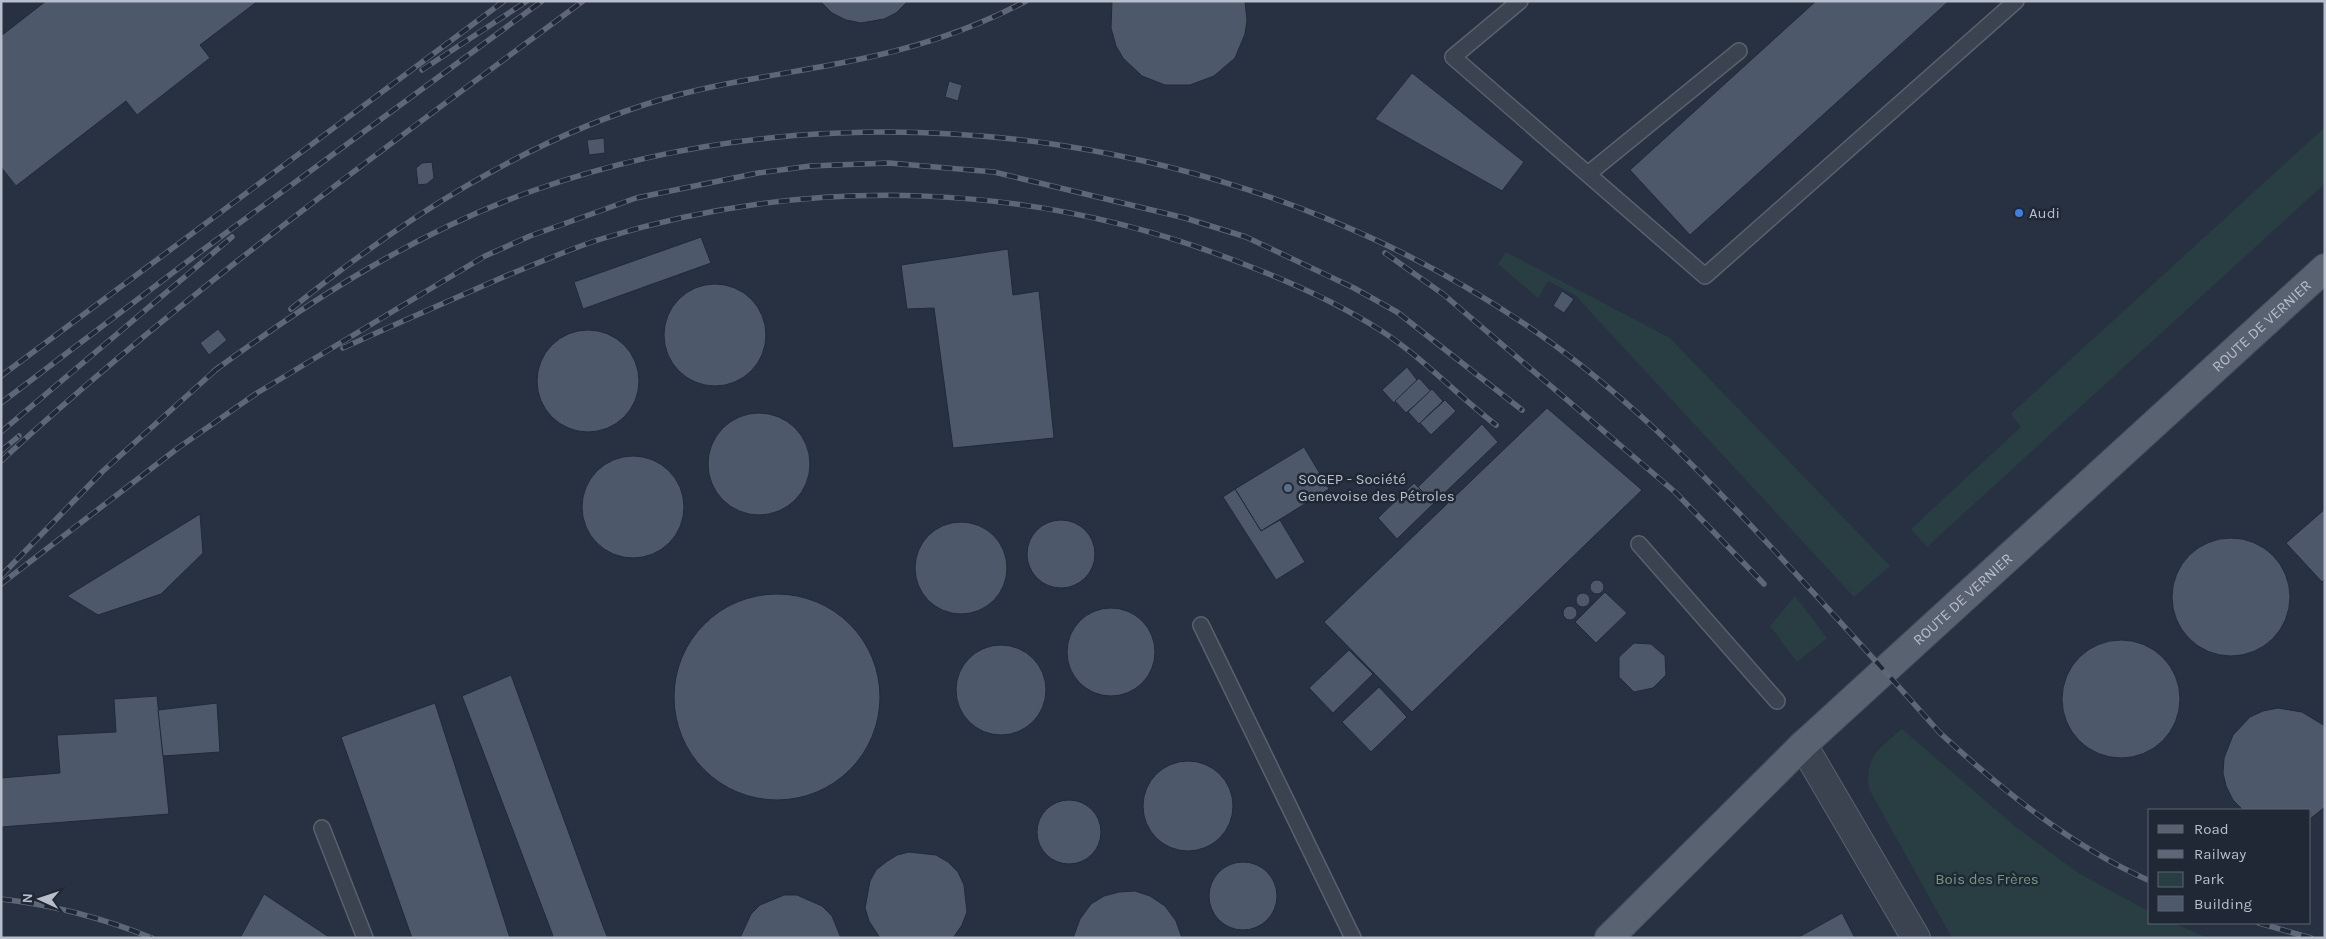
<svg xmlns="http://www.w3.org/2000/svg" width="2326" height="939" font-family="Karla,sans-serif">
	<rect width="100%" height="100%" fill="#273141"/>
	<g fill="#293e42">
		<path d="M2325 127V183L2320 188 1927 547 1911 529 2021 427 2011 414Z"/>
		<path d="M1506 252 1670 338 1890 566 1854 597 1575 295 1548 281 1538 298 1498 264Z"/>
		<path d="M1795 596 1827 638 1797 662 1770 626Z"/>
		<path d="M1902 729 2017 828 2080 874 2150 912V923H2173L2208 938H1952L1869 789C1865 755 1879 749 1902 729Z"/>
	</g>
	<g fill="#4d586a" stroke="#222a38">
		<path d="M46 1H258L200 45 210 58 137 115 126 101 16 186 1 167V36Z"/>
		<path d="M820 1H908L896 13 884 19 861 23 846 20 832 13Z"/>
		<path d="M1112 1H1245L1247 20 1245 34 1235 58 1214 76 1190 85H1165L1142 76 1123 58 1116 46 1111 28Z"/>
		<path d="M1816 1H1949L1690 235 1630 170Z"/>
		<path d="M1412 73 1524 162 1502 191 1375 119Z"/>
		<path d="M949 81 962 85 958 101 945 97Z"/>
		<path d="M604 138 605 153 589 155 587 140Z"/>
		<path d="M432 162 434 178 427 184 418 185 416 168 422 163Z"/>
		<path d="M701 237 711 263 583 309 574 282Z"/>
		<path d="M1008 249 1013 295 1039 291 1054 438 953 448 934 308 907 309 901 265Z"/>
		<circle cx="715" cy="335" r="51"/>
		<path d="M1562 291 1574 299 1564 313 1553 306Z"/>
		<path d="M218 329 227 340 209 355 200 343Z"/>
		<circle cx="588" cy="381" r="51"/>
		<path d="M1407 367 1417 380 1394 403 1382 390Z"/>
		<path d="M1419 378 1431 391 1406 413 1395 401Z"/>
		<path d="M1432 389 1443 401 1419 424 1408 412Z"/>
		<path d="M1445 400 1456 411 1431 435 1420 423Z"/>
		<path d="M1547 408 1642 490 1412 712 1324 622Z"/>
		<circle cx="759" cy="464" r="51"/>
		<path d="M1482 424 1498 442 1434 503 1418 487Z"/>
		<path d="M1304 447 1329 489 1261 531 1235 489Z"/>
		<circle cx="633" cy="507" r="51"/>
		<path d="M1414 483 1434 503 1397 539 1378 518Z"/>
		<path d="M1235 489 1261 531 1280 520 1305 562 1276 580 1223 497Z"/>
		<path d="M2325 509V579L2322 582 2286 543Z"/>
		<path d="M200 514 203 553 161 594 98 615 67 596Z"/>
		<circle cx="1061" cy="554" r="34"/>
		<circle cx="961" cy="568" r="46"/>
		<circle cx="2231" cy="597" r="59"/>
		<circle cx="1597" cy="587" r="7"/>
		<path d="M1605 592 1627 613 1596 643 1575 622Z"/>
		<circle cx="1583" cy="600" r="7"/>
		<circle cx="777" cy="697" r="103"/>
		<circle cx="1570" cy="613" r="7"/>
		<circle cx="1111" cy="652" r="44"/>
		<circle cx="2121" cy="699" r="59"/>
		<path d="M1634 643 1651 644 1665 656 1666 675 1653 688 1634 692 1619 677V657Z"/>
		<circle cx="1001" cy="690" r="45"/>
		<path d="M1349 650 1373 674 1333 713 1309 688Z"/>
		<path d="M511 675 604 929 608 938H549L553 936 462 696Z"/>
		<path d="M1379 687 1407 717 1371 752 1342 722Z"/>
		<path d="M157 696 169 814 1 827V778L60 773 57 735 116 732 114 699Z"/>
		<path d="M217 703 220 752 163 756 158 710Z"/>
		<path d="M435 703 510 938H412L341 737Z"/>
		<path d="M2278 708 2302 712 2325 726V807L2310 819V810H2243L2233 800 2226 786 2223 773 2224 758 2233 735 2250 717 2263 711Z"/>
		<circle cx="1188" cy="806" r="45"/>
		<circle cx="1069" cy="832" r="32"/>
		<path d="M909 852 936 855 948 862 958 872 964 885 967 912 962 925 953 938H880L869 921 865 908 870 881 876 870 886 862 897 855Z"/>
		<circle cx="1243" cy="896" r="34"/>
		<path d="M1135 891 1150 896 1165 906 1176 921 1182 938H1073L1080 919 1091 904 1104 896 1119 892Z"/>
		<path d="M264 894 329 937V938H240Z"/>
		<path d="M784 895H797L822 906 832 916 841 938H740L751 914 760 905Z"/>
		<path d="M1842 913 1855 938H1797Z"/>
	</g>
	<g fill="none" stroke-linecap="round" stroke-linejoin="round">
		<g stroke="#59616e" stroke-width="18">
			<g id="service">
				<path d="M1520 1 1453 57 1705 276 2016 1"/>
				<path d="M1588 174 1739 51"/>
				<path d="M1639 544 1777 701"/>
				<path d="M1201 625 1353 938"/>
				<path d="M322 828 365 938"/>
			</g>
		</g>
		<g stroke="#59616e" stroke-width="30">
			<path id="minor" d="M1803 745 1916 938"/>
		</g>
		<g stroke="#454c5a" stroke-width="30">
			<g id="primary">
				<path id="s1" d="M1609 938 1803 745 2325 268"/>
			</g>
		</g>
		<use href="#service" stroke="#3b4351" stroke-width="15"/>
		<use href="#minor" stroke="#3b4351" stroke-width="28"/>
		<use href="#primary" stroke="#596270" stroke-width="28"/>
		<g stroke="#5d6777" stroke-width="5.5">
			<g id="rail">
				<path d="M422 70 527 1"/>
				<path d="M1385 253 1443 294 1675 492 1764 584"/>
				<path d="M291 309C402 219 525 140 663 99 723 82 785 74 846 62 909 50 970 31 1026 1"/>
				<path d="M343 348C398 323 453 299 508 275 539 263 569 249 601 239 815 173 1038 182 1246 265 1293 283 1338 303 1380 330 1422 357 1456 394 1496 425"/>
				<path d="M214 371C314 298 418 231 535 190 868 73 1268 137 1553 344 1635 404 1704 475 1772 548 1829 609 1885 671 1940 733 2002 790 2071 846 2150 881"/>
				<path d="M1 376 504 1"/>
				<path d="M1 403 200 252 542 1"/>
				<path d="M1 432 232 237"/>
				<path d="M1 451 19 436"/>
				<path d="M1 461C183 293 385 148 583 1"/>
				<path d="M1 576 103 471 219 367"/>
				<path d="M1 584 178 448 257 393 485 256 530 236 636 198 758 173 810 166 889 163 994 172 1185 218 1246 237 1354 288 1397 312 1522 410"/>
				<path d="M1 899C53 905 103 918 152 938"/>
				<path d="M2259 923 2311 938"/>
			</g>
		</g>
		<use href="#rail" stroke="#202836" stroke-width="4" stroke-dasharray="11" stroke-linecap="butt"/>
	</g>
	<circle fill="#3f7fe0" stroke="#202836" stroke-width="2" cx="2019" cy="213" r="5"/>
	<circle fill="#5c6f8a" stroke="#202836" stroke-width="2" cx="1288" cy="488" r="5"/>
	<g text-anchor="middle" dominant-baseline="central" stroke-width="5" stroke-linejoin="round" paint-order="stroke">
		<g font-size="15" fill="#b8becb" stroke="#202836" text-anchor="start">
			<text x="2029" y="213">Audi</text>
			<text x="1298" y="479">SOGEP - Société<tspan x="1298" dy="17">Genevoise des Pétroles</tspan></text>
		</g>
		<g font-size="15" fill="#b8becb" stroke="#202836">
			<text stroke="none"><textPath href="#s1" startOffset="895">ROUTE DE VERNIER</textPath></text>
			<text stroke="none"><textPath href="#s1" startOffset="490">ROUTE DE VERNIER</textPath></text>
		</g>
		<g font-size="15" fill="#6f9b7b" stroke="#202836">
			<text x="1987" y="879">Bois des Frères</text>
		</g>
	</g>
	<rect width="2326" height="939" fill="none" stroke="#b8becb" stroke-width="5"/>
	<rect x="2148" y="809" width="162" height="115" fill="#202836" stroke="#5d6472"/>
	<rect x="2158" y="825" width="25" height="8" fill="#596270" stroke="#5d6472"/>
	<text x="2194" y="834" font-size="15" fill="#b8becb">Road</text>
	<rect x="2158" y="850" width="25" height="8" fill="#5d6777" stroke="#5d6472"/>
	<text x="2194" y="859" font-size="15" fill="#b8becb">Railway</text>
	<rect x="2158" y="872" width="25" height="15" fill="#293e42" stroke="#5d6472"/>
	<text x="2194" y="884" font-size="15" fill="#b8becb">Park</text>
	<rect x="2158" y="896" width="25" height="15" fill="#4d586a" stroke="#5d6472"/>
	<text x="2194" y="909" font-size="15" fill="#b8becb">Building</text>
	<g transform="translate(40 899) rotate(273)" stroke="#202836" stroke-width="4" paint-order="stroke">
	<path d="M0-4L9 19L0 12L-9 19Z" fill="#b8becb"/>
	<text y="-8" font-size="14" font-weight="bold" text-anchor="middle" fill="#b8becb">N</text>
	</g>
</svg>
